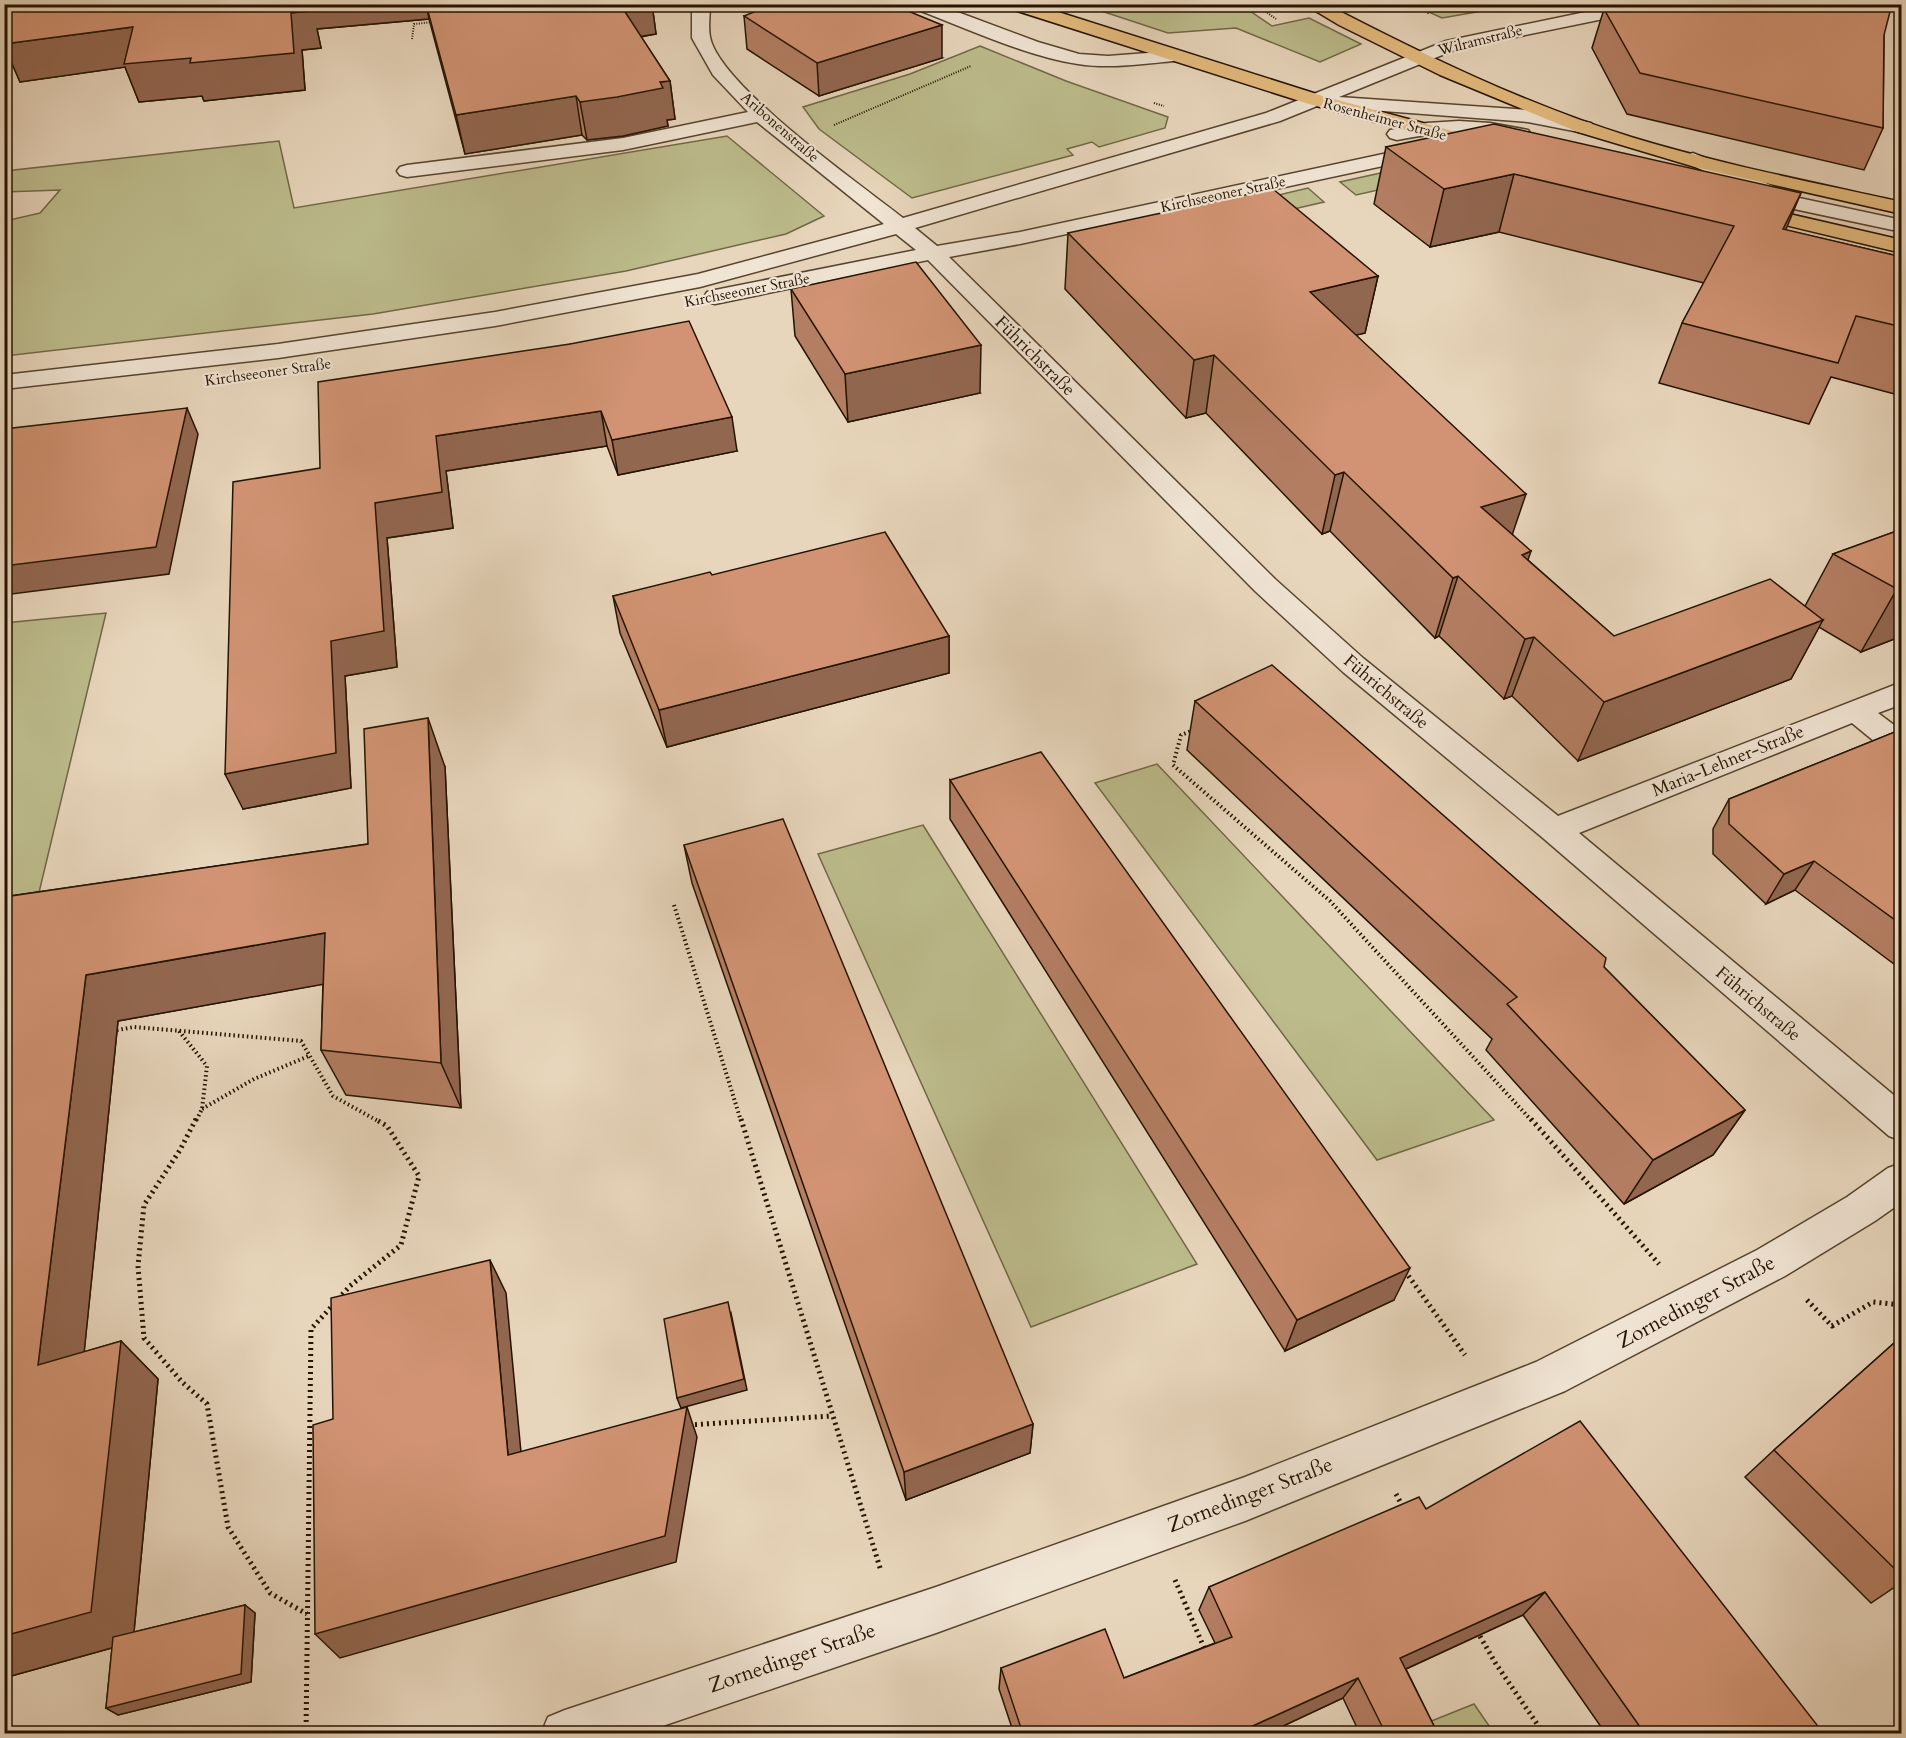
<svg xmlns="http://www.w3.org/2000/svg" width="1906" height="1738" font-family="Cardo,serif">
	<rect width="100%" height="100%" fill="#e8d6bc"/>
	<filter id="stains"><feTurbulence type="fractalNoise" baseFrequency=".00333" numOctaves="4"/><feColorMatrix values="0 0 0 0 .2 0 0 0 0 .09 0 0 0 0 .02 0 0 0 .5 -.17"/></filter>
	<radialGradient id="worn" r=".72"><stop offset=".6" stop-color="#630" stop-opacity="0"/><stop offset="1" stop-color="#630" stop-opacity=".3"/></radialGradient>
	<g fill="#bdbc8c" stroke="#716846" stroke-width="1.5">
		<path d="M1083 5H1241L1272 26 1309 18 1361 44 1320 62 1236 28 1168 33Z"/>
		<path d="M1413 5V4L1517 5 1442 18Z"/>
		<path d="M980 46 1066 81 1168 117 1165 128 1099 147 1092 142 1067 149 1073 155 912 198 819 129 803 107 910 74Z"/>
		<path d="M727 136 824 216 786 234 626 271 373 314 5 356V221L40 213 60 190 5 192V171L279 141 294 208Z"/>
		<path d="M1403 168 1423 180 1356 195 1340 182Z"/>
		<path d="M1308 188 1324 202 1281 212 1270 197Z"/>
		<path d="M106 613 36 905 4 909V623Z"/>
		<path d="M1157 764 1494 1120 1377 1160 1095 783Z"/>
		<path d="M923 825 1197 1264 1031 1327 818 854Z"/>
		<path d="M1474 1704 1494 1733 1399 1734Z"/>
	</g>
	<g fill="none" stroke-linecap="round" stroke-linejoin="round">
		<g stroke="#56442f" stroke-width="3">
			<g id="minor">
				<path d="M692 4H710C710 15 708 27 710 37 719 85 861 185 903 218L1266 113 1446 41 1624 4H1660L1652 9 1457 49 1339 97 1528 110 1591 123 1594 127 1591 131 1584 133 1528 122 1317 106 1280 121 915 228 937 246 1020 232 1425 145 1432 147 1435 151 1432 155 1425 157 1020 244 949 257 1275 579 1363 658 1558 816 1902 682V704L1878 713 1902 731V758L1891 755 1852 723 1579 833 1902 1102V1141L1889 1136 1543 838 1343 672 1255 591 928 260 715 304 707 302 704 297 707 292 715 290 916 250 896 234 700 287 495 326 278 358 4 389V375L278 344 495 312 698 274 884 224 757 122 623 150 407 177 400 175 397 171 400 167 407 165 623 138 748 112 713 75 692 38Z"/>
				<path d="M911 4H936L1038 42 1079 54 1108 56 1174 51 1180 52 1183 56 1180 60 1174 61C1142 64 1109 69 1078 64 1025 56 964 27 913 8Z"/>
				<path d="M1459 121 1490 123 1528 130 1531 134 1528 138C1513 142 1493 134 1477 133 1450 131 1423 135 1397 140L1390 138 1387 134 1390 130 1427 123Z"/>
				<path d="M1693 153 1787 192 1790 196 1902 220V232L1747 199 1744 195 1749 190 1686 163 1683 159 1686 155Z"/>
				<path d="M1902 1163V1202L1875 1221 1785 1276 1565 1391 1245 1521 936 1633 639 1734H541L548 1717 565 1710 936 1587 1245 1477 1536 1362 1757 1250 1847 1197 1888 1168Z"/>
			</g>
		</g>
		<g stroke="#251300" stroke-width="3">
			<g id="major">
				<path d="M1006 4H1033L1323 96 1493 142 1496 146 1493 150 1486 152 1309 104 1008 8Z"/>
				<path d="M1304 4H1326C1424 55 1525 104 1631 137 1720 164 1811 182 1902 202V214L1695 167 1578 132 1440 75 1339 25Z"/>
				<path d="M1746 204 1902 240V253L1739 214 1736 210 1739 206Z"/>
			</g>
		</g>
		<g stroke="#251300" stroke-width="2" stroke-dasharray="1 1.5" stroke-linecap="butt">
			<path d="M1255 4 1276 19"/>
			<path d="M1419 4 1429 14"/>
			<path d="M742 7 770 4"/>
			<path d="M412 39 414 24 433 22"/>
			<path d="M1154 103 1164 106"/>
			<path d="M834 125 971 66"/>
		</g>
		<g stroke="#251300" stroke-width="4" stroke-dasharray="1.5 3" stroke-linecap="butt">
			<path d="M1194 730 1181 735 1173 765 1330 901 1532 1121"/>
			<path d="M674 905 741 1121"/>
			<path d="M117 1030 134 1027 301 1041 333 1096 378 1121"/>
			<path d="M179 1031 207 1066 202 1109 196 1121"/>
			<path d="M202 1109 254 1079 309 1056"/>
		</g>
		<g stroke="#251300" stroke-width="5" stroke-dasharray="2 4" stroke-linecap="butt">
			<path d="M196 1119 180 1150 144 1205 138 1266 144 1338 182 1382 207 1404 228 1527 270 1593 307 1614"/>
			<path d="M741 1119 881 1571"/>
			<path d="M1531 1119 1659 1264"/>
			<path d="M1405 1271 1465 1355"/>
			<path d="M338 1299 350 1286 401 1245 419 1176 387 1126 375 1119"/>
			<path d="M1807 1300 1832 1326 1873 1302 1902 1305"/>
			<path d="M689 1425 832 1416"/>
			<path d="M1396 1494 1404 1509"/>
			<path d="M1175 1580 1205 1650"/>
			<path d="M1477 1631 1496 1664 1544 1734"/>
			<path d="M306 1734 311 1329 333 1305"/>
		</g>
		<use href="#minor" fill="#f0e4d3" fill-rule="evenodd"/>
		<use href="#major" fill="#e4bb7e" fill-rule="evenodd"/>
	</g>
	<g fill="#b47e63" stroke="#251300" stroke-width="1.5">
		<path d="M7 4H652L656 34 641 37 670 81 675 119 667 120 668 126 623 136 587 140 582 135 465 154 429 19 317 29 321 48 302 50 305 90 204 101 202 96 139 102 125 67 20 82 4 45Z"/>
		<path d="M1604 9 1884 35 1883 128 1864 170 1627 114 1592 48Z"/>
		<path d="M744 16 942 58 819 96 747 49Z"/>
		<path d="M1386 147 1785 230 1902 257V396L1831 377 1809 424 1659 383 1682 323 1704 283 1499 232 1430 247 1374 204Z"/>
		<path d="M1068 233 1378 276 1365 333 1356 335 1513 535 1528 560 1614 636 1805 606 1833 554 1902 529V636L1861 652 1819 627 1791 679 1578 761 1512 696 1504 699 1439 636 1435 638 1330 531 1322 534 1206 413 1186 418 1065 289Z"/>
		<path d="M791 289 980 393 848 422 795 336Z"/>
		<path d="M570 344 737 451 618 475 607 446 446 471 453 528 387 538 397 667 345 676 351 788 243 809 320 468Z"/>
		<path d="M712 575 949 636V673L667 747 620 633 613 596Z"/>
		<path d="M1195 701 1604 967 1745 1110 1713 1155 1624 1204 1486 1050 1492 1039 1187 750Z"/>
		<path d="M1902 729V970L1795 890 1766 904 1713 854V829L1729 799Z"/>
		<path d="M445 767 461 1108 346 1095 321 1050 323 984 118 1021 84 1352 121 1341 158 1379 134 1632 245 1605 255 1613 251 1682 118 1715 106 1708 112 1648 4 1678V897L368 844Z"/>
		<path d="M950 780 1394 1300 1285 1351 950 819Z"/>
		<path d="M684 845 1033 1424 1030 1453 906 1500 692 883Z"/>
		<path d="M1902 1336V1582L1871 1603 1745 1477 1774 1450Z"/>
		<path d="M1426 1509 1824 1734H1606L1523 1615 1406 1669 1438 1734H1360L1343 1698 1266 1734H1014L999 1689 1001 1668 1124 1678 1215 1643 1199 1610 1209 1587Z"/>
	</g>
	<g fill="#926750" stroke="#251300" stroke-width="1.5">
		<path d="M309 4H426L429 19 317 29 321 48 302 50 305 90 204 101 202 96 139 102 125 67 20 82 4 45V44L133 27 291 13Z"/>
		<path d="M619 4H652L656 34 624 39Z"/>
		<path d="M942 25V58L819 96 817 63Z"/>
		<path d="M670 81 675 119 667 120 668 126 623 136 587 140 580 102 660 82Z"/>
		<path d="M576 96 582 135 465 154 456 115Z"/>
		<path d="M1514 174 1499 232 1430 247 1444 189Z"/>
		<path d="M1801 193 1777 251 1783 229Z"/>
		<path d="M1378 276 1365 333 1299 349 1310 292Z"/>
		<path d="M981 345 980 393 848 422 845 374Z"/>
		<path d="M1214 355 1206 413 1186 418 1194 360Z"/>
		<path d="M187 408 198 434 169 574 4 595V566Z"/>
		<path d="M601 411 607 446 446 471 453 528 387 538 397 667 345 676 351 788 243 809 225 774 331 641 375 503 436 436Z"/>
		<path d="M732 417 737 451 618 475 612 440Z"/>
		<path d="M1344 472 1330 531 1322 534 1335 475Z"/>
		<path d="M1526 494 1506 553 1481 507Z"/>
		<path d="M1531 551 1511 611 1522 555Z"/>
		<path d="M1458 576 1439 636 1435 638 1453 578Z"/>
		<path d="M1902 588V636L1861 652 1897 589Z"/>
		<path d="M1823 620 1791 679 1578 761 1604 702Z"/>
		<path d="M949 636V673L667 747 659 710Z"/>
		<path d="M1534 637 1512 696 1504 699 1525 639Z"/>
		<path d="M428 718 445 767 461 1108 441 1063Z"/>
		<path d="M1814 861 1795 890 1766 904 1784 874Z"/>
		<path d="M325 933 347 980 118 1021 79 1403 38 1365 86 975Z"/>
		<path d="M1745 1110 1713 1155 1624 1204 1653 1160Z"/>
		<path d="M490 1260 506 1293 524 1484 508 1455Z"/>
		<path d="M1410 1268 1394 1300 1285 1351 1297 1320Z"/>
		<path d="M731 1313 747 1390 681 1408 677 1398Z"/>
		<path d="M121 1341 158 1379 133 1642 4 1678V1636Z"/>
		<path d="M687 1407 697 1437 676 1562 340 1658 315 1634Z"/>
		<path d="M1033 1424 1030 1453 906 1500 904 1472Z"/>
		<path d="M1545 1592 1523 1615 1384 1679 1400 1658Z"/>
		<path d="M245 1605 255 1613 251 1682 118 1715 106 1708Z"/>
		<path d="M1358 1678 1343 1698 1266 1734H1235Z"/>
	</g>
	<g fill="#d19373" stroke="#251300" stroke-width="1.5">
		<path d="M7 4H309L311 11 291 13 294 53 190 63 191 58 124 64 133 27 4 44Z"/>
		<path d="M426 4H620L670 81 660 82 663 88 617 97 580 102 576 96 456 115Z"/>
		<path d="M774 4H891L942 25 817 63 744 16Z"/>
		<path d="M1625 4H1892L1884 35 1883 128 1640 73 1604 9Z"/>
		<path d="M1494 124 1801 193 1783 229 1902 257V327L1856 316 1838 363 1682 323 1734 226 1514 174 1444 189 1386 147Z"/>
		<path d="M1273 189 1378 276 1310 292 1526 494 1481 507 1531 551 1522 555 1614 636 1770 579 1823 620 1604 702 1534 637 1525 639 1458 576 1453 578 1344 472 1335 475 1214 355 1194 360 1068 233Z"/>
		<path d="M916 262 981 345 845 374 791 289Z"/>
		<path d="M689 321 732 417 612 440 601 411 436 436 442 492 375 503 384 631 331 641 336 753 225 774 233 482 320 468 318 382 570 344Z"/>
		<path d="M187 408 156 547 4 566V429Z"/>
		<path d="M1902 529V588L1897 589 1833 554Z"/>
		<path d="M885 532 949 636 659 710 613 596 710 572 712 575Z"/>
		<path d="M1272 665 1606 958 1604 967 1745 1110 1653 1160 1507 1004 1517 997 1195 701Z"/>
		<path d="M428 718 441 1063 321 1050 325 933 86 975 38 1365 121 1341 91 1612 4 1636V897L368 844 364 729Z"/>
		<path d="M1902 729V925L1814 861 1784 874 1729 824V799Z"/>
		<path d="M1041 752 1410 1268 1297 1320 950 780Z"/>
		<path d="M783 819 1033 1424 904 1472 684 845Z"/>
		<path d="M490 1260 508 1455 687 1407 665 1536 315 1634 313 1425 333 1419 331 1298Z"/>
		<path d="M728 1302 744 1379 677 1398 664 1319Z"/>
		<path d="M1902 1336V1576L1774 1450Z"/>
		<path d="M1580 1421 1824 1734H1645L1545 1592 1400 1658 1438 1734H1386L1358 1678 1235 1734H1023L1001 1668 1105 1629 1124 1678 1232 1637 1209 1587 1419 1497 1426 1509Z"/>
		<path d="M245 1605 241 1674 106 1708 113 1637Z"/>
	</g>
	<g text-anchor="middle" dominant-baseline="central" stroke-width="4.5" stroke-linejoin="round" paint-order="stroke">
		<g font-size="15" fill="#251300" stroke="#f0e4d3">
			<text transform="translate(1480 40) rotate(-14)">Wilramstraße</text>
			<text transform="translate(1385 119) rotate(15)">Rosenheimer Straße</text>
			<text transform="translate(780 127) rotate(41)">Aribonenstraße</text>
			<text transform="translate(1223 194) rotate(-12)">Kirchseeoner Straße</text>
			<text transform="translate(747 290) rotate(-11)">Kirchseeoner Straße</text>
			<text transform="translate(268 372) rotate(-8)">Kirchseeoner Straße</text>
		</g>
		<g font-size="18" fill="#251300" stroke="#f0e4d3">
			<text transform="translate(1035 356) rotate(45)">Führichstraße</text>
			<text transform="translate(1386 692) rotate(40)">Führichstraße</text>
			<text transform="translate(1728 761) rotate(-22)">Maria-Lehner-Straße</text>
			<text transform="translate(1758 1004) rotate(40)">Führichstraße</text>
		</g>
		<g font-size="21" fill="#251300" stroke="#f0e4d3">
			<text transform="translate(1696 1302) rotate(-28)">Zornedinger Straße</text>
			<text transform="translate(1250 1495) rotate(-21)">Zornedinger Straße</text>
			<text transform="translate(792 1658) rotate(-19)">Zornedinger Straße</text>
		</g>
	</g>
	<rect width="1906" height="1738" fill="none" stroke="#e8d6bc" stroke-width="24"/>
	<rect x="6" y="6" width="1894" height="1726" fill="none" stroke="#251300" stroke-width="3"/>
	<rect x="12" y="12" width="1882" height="1714" fill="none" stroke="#251300" stroke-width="1.5"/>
	<rect width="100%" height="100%" filter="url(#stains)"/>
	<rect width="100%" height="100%" fill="url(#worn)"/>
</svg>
